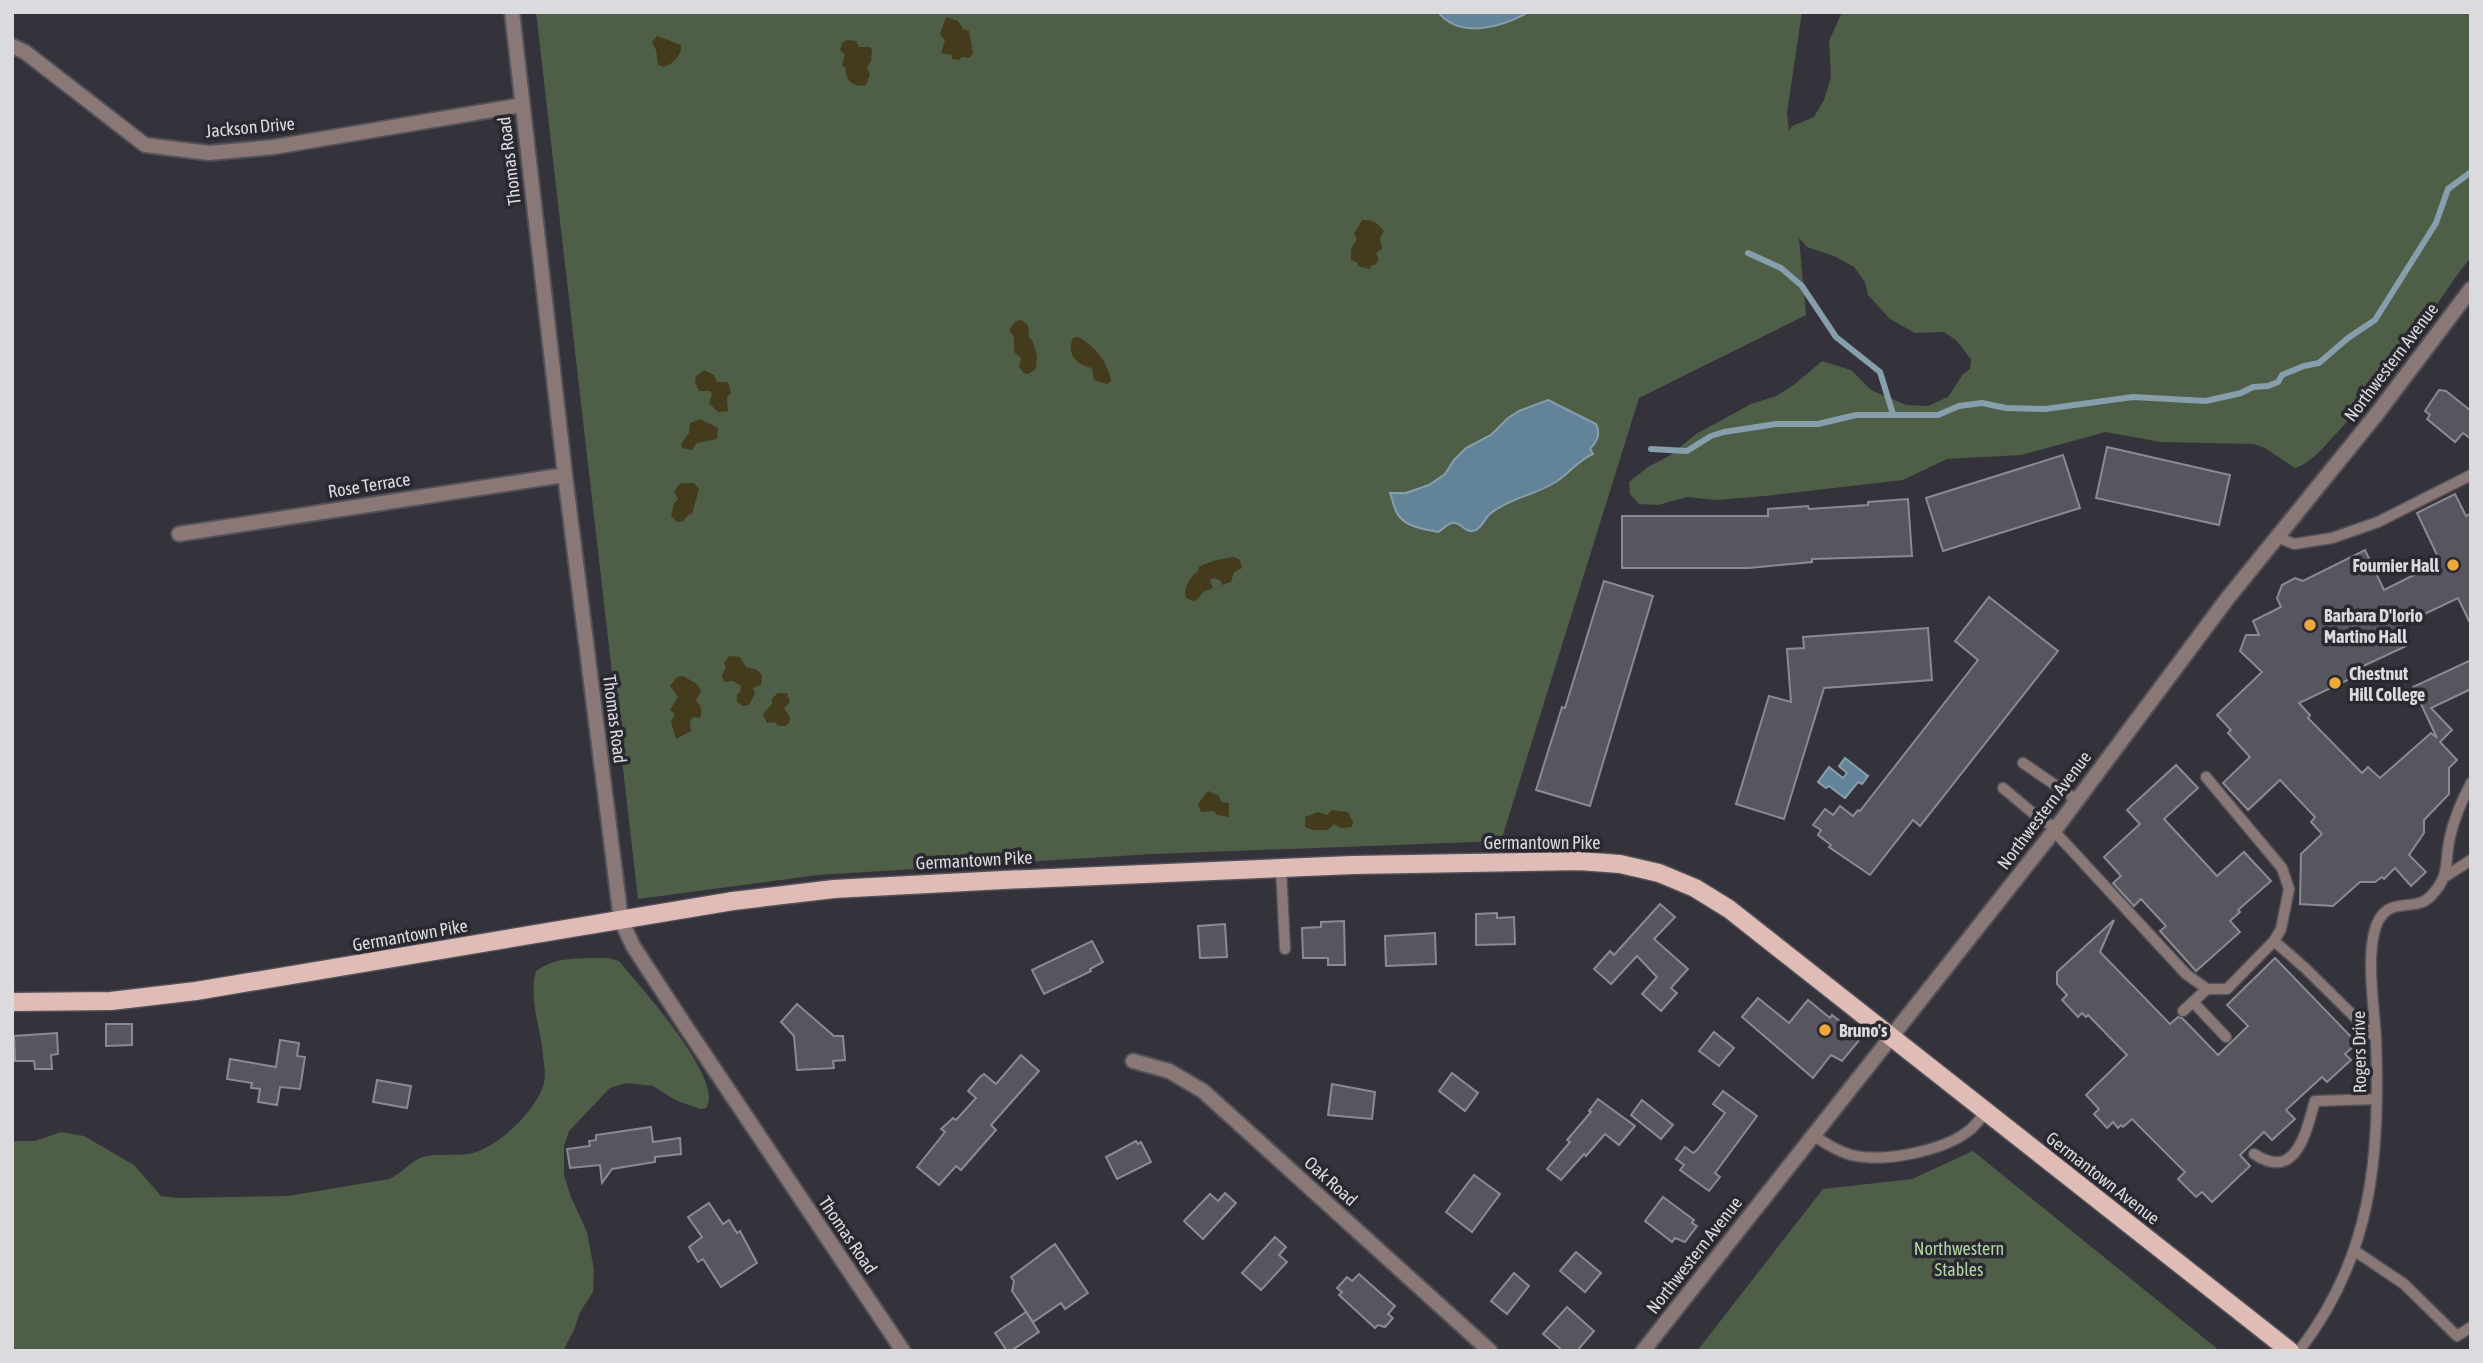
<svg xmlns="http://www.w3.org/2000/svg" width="2483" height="1363" font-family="'Asap Condensed',sans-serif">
	<rect width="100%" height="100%" fill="#34323a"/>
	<g fill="#4e5e47">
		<path d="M536 12H1802L1787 113 1789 131 1792 126 1814 117 1824 100 1831 77 1829 41 1842 12H2471V257C2447 287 2428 319 2406 351 2385 380 2360 407 2336 434 2324 446 2312 463 2295 468L2265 448 2253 444 2160 442 2106 432 2021 455 1947 459 1903 480 1765 496 1716 500 1687 497 1658 505 1639 504 1630 494 1629 482 1648 467 1669 456 1696 434 1751 404 1776 396 1795 384 1822 361 1851 370 1871 390 1906 405 1928 406 1948 397 1963 374 1970 369 1971 359 1956 340 1944 332 1915 333 1890 319 1868 295 1865 282 1854 267 1834 256 1807 247 1799 238 1806 315 1639 398 1501 841 1153 854 818 875 638 899Z"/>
		<path d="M609 958 619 961C638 984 726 1081 706 1108L701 1109 675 1100 653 1086 626 1083 610 1088 569 1131 564 1146V1175L571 1197 587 1232 594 1270 593 1292 580 1312 574 1330 563 1351H12V1141H35L61 1132 84 1136 134 1165 161 1196 179 1198 288 1196 389 1179C401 1174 409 1163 420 1158 429 1153 456 1156 468 1154 496 1150 537 1110 544 1083 546 1075 544 1065 543 1056 541 1027 528 1001 536 971 555 956 585 958 609 958Z"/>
		<path d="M1973 1151 2220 1351H1697L1823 1189 1912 1179Z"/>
	</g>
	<g fill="#433b1b">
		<path d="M946 17 958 21 963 29 969 31 973 54 969 58 962 57 959 60 952 59V55L941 53 945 41 940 34Z"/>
		<path d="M657 36 681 45C682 55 673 64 664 67L658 65 656 50 652 42Z"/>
		<path d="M847 40 856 41 859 47H870L872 50 871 61 867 67 870 75 866 85C854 88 845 81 846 69L842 65 845 55 840 50 842 43Z"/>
		<path d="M1362 220C1374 220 1377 223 1384 231L1380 238 1382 249 1376 253 1379 260 1375 265H1372L1369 269 1358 266V263L1351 260V249L1357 239 1354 234Z"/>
		<path d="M1021 320 1028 325 1029 337 1033 342 1037 356 1036 369 1028 374 1024 373 1019 367 1021 358 1014 352V337L1009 330 1016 321Z"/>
		<path d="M1078 337C1094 345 1108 362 1111 381L1107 384 1094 380 1092 368C1076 365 1066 353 1073 338Z"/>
		<path d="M704 370 714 375 717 382H728L731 393 727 398 728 411 718 412 709 403 712 394 710 391H699L695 382 696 376Z"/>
		<path d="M700 419 718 428 717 439 697 443 692 450 682 448 681 444 689 433 690 423Z"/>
		<path d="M680 483H694L699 489 692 514 688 515 683 521 677 522 671 516 674 503 678 499 674 492Z"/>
		<path d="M1234 557 1240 560 1242 568 1234 572 1231 582 1222 585 1220 580 1213 578 1210 580 1213 588 1203 592 1198 599 1193 601 1186 598C1183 589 1190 577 1198 571L1199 567C1209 561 1222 559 1234 557Z"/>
		<path d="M729 656 740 657 746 667 757 670 762 675 761 685 753 688 755 693 749 705 743 706 737 702V694L740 692 741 686 733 681 724 682 722 676 726 667 724 663Z"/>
		<path d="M683 676 697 684 701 691 696 701C701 705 703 712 700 718L694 717 690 720 691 731 676 739 671 722 675 714 670 710 678 697 670 686 677 677Z"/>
		<path d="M778 693H787L790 702 784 708 790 718 789 723 785 726H778L775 722 767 723 763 714 772 704V698Z"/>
		<path d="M1208 791 1219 796 1221 802 1229 803V817L1217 815 1214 811 1201 812 1198 804Z"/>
		<path d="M1332 810 1348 812 1353 822 1352 827 1341 828 1334 824 1328 830H1313L1305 827V817L1318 812 1327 815Z"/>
	</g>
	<g fill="#638498" stroke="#879ead" stroke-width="2">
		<path d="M1438 12H1529C1502 27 1460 40 1438 12Z"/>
		<path d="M1548 400 1596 424C1601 433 1597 442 1590 449L1593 454C1578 460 1568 475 1554 483 1534 495 1508 499 1490 514 1485 518 1482 527 1476 530 1465 535 1461 521 1452 523 1447 524 1442 530 1438 532 1424 529 1404 527 1397 513 1393 506 1393 500 1390 493H1406L1429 485 1445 474 1454 460 1466 448 1491 435 1508 418 1519 411Z"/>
		<path d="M1845 758 1868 776 1862 784 1858 782 1845 798 1829 786 1826 788 1818 782 1829 767 1843 778 1847 773 1839 766Z"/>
	</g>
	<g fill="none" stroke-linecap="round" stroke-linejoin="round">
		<g stroke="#879ead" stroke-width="6">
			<path d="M1748 253 1781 268 1802 286 1836 337 1880 372 1893 414"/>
			<path d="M1651 449 1687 451 1711 436 1724 432 1776 424H1818L1856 415H1938L1959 406 1982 403 2006 408 2045 409 2133 397 2206 401 2241 393 2253 387 2268 386 2278 382 2282 375 2304 366 2319 363 2348 338 2375 320 2436 223 2448 189 2471 172"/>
		</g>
	</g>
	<g fill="#57555d" stroke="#8b8a92" stroke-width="2">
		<path d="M2439 390 2446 391 2471 411V439L2463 433 2455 442 2427 419 2430 415 2425 411Z"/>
		<path d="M2107 447 2230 475 2219 525 2096 498Z"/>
		<path d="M2063 455 2080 508 1943 551 1926 498Z"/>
		<path d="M2455 494 2466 516 2471 513V625L2458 598 2397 627 2406 646 2355 670 2358 675 2299 703 2310 715 2308 718 2362 773 2368 767 2380 778 2431 733 2437 738 2413 687 2471 660V689L2431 708 2452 730 2440 742 2457 760 2449 768V794L2424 820V833L2409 855 2426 872 2411 886 2395 868 2384 879 2382 877 2375 882H2360L2333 906 2300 904 2301 854 2322 834 2311 822 2315 817 2280 780 2248 810 2223 783 2250 757 2228 733 2231 730 2217 715 2262 672 2240 651 2246 635H2259L2253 621 2281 607 2277 598 2282 585 2295 578 2303 581 2365 550 2384 590 2418 573 2415 568 2438 557 2417 513Z"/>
		<path d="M1908 499 1912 556 1812 559V562L1749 568H1622V516H1768V509L1808 506 1809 509 1868 505V502Z"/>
		<path d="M1604 581 1653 596 1590 806 1536 790 1562 707 1565 708Z"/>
		<path d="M1989 597 2058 651 1920 826 1913 820 1870 875 1829 847 1831 845 1818 835 1821 830 1813 825 1825 809 1833 815 1840 806 1853 816 1858 810 1860 811 1978 660 1955 641Z"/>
		<path d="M1928 628 1932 680 1824 688 1784 819 1736 804 1769 696 1791 702 1787 649 1804 648 1803 637Z"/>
		<path d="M2176 765 2198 788 2164 819 2217 876 2244 852 2271 881 2238 910 2240 912 2230 921 2240 932 2196 971 2160 931 2166 926 2141 899 2134 906 2113 883 2121 876 2104 857 2140 824 2127 810Z"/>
		<path d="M1660 904 1675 917 1654 939 1688 969 1671 988 1677 993 1661 1011 1642 994 1657 977 1637 956 1611 984 1594 969 1610 951 1614 955Z"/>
		<path d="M1497 913V918L1514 917 1515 944 1476 945V914Z"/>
		<path d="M2114 920 2100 952 2170 1024 2178 1017 2182 1018 2218 1055 2248 1026 2227 1005 2275 958 2357 1043 2345 1054 2351 1060 2327 1082 2322 1077 2286 1110 2295 1119 2272 1140 2264 1132 2240 1155 2250 1166 2212 1202 2202 1192 2196 1197 2178 1179 2185 1172 2132 1119 2123 1127 2121 1125 2118 1128 2113 1122 2107 1128 2094 1114 2099 1109 2086 1095 2127 1055 2088 1015 2086 1017 2082 1013 2078 1017 2062 1000 2067 995 2057 984V972Z"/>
		<path d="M1344 921 1345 965H1328V958H1303L1302 928 1321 927V922Z"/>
		<path d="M1225 924 1227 957 1200 958 1198 926Z"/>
		<path d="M1435 933 1436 964 1386 966 1385 936Z"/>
		<path d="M1092 941 1103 962 1090 969 1091 971 1044 994 1032 970Z"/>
		<path d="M1758 998 1789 1023 1808 1000 1830 1018 1832 1015 1861 1038 1842 1061 1831 1055 1813 1078 1742 1017Z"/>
		<path d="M797 1004 834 1036H843L845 1060 833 1061 834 1068 797 1070 794 1036 781 1022Z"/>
		<path d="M106 1024H132V1045L106 1046Z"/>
		<path d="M1714 1032 1734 1048 1719 1066 1699 1051Z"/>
		<path d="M57 1033 58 1054 51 1055 52 1069H35L34 1061H15L14 1036Z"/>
		<path d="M280 1040 299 1043 297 1056 305 1057 300 1089 280 1087 277 1105 258 1102 260 1089 251 1088 252 1083 227 1079 230 1059 276 1067Z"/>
		<path d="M1021 1055 1039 1071 991 1125 996 1130 961 1170 956 1166 939 1185 917 1167 945 1132 941 1129 953 1118 956 1120 976 1098 968 1091 980 1077 984 1074 996 1084Z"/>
		<path d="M1452 1073 1478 1093 1465 1111 1439 1091Z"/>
		<path d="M377 1080 411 1086 407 1108 373 1102Z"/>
		<path d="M1332 1084 1375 1092 1372 1119 1328 1115Z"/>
		<path d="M1723 1091 1757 1116 1715 1173 1720 1177 1709 1191 1680 1170 1684 1165 1676 1159 1685 1147 1693 1153 1697 1150 1725 1113 1713 1104Z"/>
		<path d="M1598 1099 1635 1126 1619 1145 1605 1134 1586 1156 1584 1154 1561 1180 1547 1169 1570 1142 1567 1140 1591 1112 1589 1111Z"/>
		<path d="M1642 1100 1673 1125 1661 1139 1631 1115Z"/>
		<path d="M651 1127 653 1142 680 1138 681 1154 655 1157V1162L612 1169 602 1183 600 1165 570 1168 567 1149 590 1146 589 1141 596 1140V1135Z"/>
		<path d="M1136 1141 1138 1144 1141 1142 1151 1162 1117 1179 1106 1157Z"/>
		<path d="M1474 1175 1500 1194 1472 1232 1446 1212Z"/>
		<path d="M1225 1193 1236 1203 1203 1239 1184 1221 1210 1194 1218 1201Z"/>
		<path d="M1663 1197 1694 1220 1692 1223 1697 1226 1685 1242 1675 1238 1672 1242 1645 1221Z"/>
		<path d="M709 1203 723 1224 729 1220 737 1233 740 1231 757 1263 721 1287 703 1259 698 1262 689 1247 702 1237 688 1217Z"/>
		<path d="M1275 1237 1286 1247 1279 1255 1287 1262 1261 1290 1242 1273Z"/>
		<path d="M1055 1244 1088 1293 1065 1309 1061 1303 1033 1322 1012 1291 1014 1281 1011 1277Z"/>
		<path d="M1576 1252 1601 1273 1585 1292 1560 1271Z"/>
		<path d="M1514 1273 1529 1286 1507 1314 1491 1301Z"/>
		<path d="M1359 1274 1395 1306 1388 1314 1393 1318 1385 1327 1378 1325 1375 1328 1339 1295 1342 1292 1337 1288 1347 1277 1352 1281Z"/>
		<path d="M1567 1307 1594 1331 1577 1351H1563L1543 1334Z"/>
		<path d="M1026 1312 1039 1332 1011 1351H1007L995 1333Z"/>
	</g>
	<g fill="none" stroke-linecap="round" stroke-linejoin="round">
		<g stroke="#525058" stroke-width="13">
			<g id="service">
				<path d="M2277 537 2294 544 2332 538 2378 522 2471 475"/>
				<path d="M2023 763 2077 800"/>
				<path d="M2003 788 2040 819 2056 828"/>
				<path d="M2054 831 2186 974 2207 989H2227L2274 941 2281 929 2289 889 2282 868 2206 777"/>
				<path d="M1281 868 1285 949"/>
				<path d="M2446 876 2471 860"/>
				<path d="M2274 941 2305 968 2375 1037"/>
				<path d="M2193 1002 2226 1037"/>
				<path d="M2183 1011 2207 989"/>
				<path d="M1813 1135C1825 1143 1837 1151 1851 1155 1884 1163 1945 1151 1971 1129 1976 1124 1981 1118 1986 1112"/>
				<path d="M2254 1154C2297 1182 2306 1131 2315 1101L2376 1099"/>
				<path d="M2355 1251 2404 1284 2457 1336 2471 1327"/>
				<path d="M2299 1351C2373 1255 2380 1156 2376 1039 2374 1007 2367 964 2374 933 2384 891 2413 915 2431 896 2451 875 2444 863 2450 837 2454 819 2462 800 2471 783"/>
			</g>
		</g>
		<g stroke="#525058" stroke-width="18">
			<g id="minor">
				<path d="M512 12 565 475 621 920 633 946 684 1024 903 1351"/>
				<path d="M12 46 25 52 145 145 209 153 274 147 522 105"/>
				<path d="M179 534 565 475"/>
				<path d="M1133 1061 1169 1071 1203 1091 1490 1351"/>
			</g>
		</g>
		<g stroke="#525058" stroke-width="18">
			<path id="tertiary" d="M1643 1351 2054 831 2227 599 2376 415 2471 289"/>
		</g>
		<g stroke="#525058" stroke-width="21">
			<path id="primary" d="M12 1002 111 1001 196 991 733 901 834 889 1003 880 1353 865 1579 861 1620 864 1659 873 1695 888 1729 909 2290 1351"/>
		</g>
		<use href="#service" stroke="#897875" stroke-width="10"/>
		<use href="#minor" stroke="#897875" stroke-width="14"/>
		<use href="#tertiary" stroke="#897875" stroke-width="14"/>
		<use href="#primary" stroke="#dfbcb6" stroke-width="18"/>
	</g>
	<g fill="#eda83c" stroke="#2a2830" stroke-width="2.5">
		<circle cx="2453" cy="565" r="7"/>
		<circle cx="2310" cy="625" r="7"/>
		<circle cx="2335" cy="683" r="7"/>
		<circle cx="1825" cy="1030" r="7"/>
	</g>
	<g text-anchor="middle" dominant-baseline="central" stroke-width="7" stroke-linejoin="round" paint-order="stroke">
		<g font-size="18" fill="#dbdadf" stroke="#2a2830">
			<text transform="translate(250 127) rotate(-5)">Jackson Drive</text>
			<text transform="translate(509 161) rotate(-97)">Thomas Road</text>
			<text transform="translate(2391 362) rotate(-53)">Northwestern Avenue</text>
			<text transform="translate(369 485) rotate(-9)">Rose Terrace</text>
			<text transform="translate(615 719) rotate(83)">Thomas Road</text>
			<text transform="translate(2044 810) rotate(-53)">Northwestern Avenue</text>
			<text x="1542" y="842">Germantown Pike</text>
			<text transform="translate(974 860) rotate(-3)">Germantown Pike</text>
			<text transform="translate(410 935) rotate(-10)">Germantown Pike</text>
			<text transform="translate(2359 1052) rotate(-91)">Rogers Drive</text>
			<text transform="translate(2103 1178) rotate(38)">Germantown Avenue</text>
			<text transform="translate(1331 1181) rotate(42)">Oak Road</text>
			<text transform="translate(848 1235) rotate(56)">Thomas Road</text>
			<text transform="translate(1694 1255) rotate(-52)">Northwestern Avenue</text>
		</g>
		<g font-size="18" font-weight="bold" fill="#dbdadf" stroke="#2a2830" text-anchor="start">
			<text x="2439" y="565" text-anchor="end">Fournier Hall</text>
			<text x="2324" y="615">Barbara D'Iorio<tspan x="2324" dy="21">Martino Hall</tspan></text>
			<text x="2349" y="673">Chestnut<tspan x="2349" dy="21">Hill College</tspan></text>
			<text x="1839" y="1030">Bruno's</text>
		</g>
		<g font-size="18" fill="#b2d6a3" stroke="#2a2830">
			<text x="1959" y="1248">Northwestern<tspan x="1959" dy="21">Stables</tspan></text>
		</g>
	</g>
	<rect width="2483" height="1363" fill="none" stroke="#dbdadf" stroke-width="28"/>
</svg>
